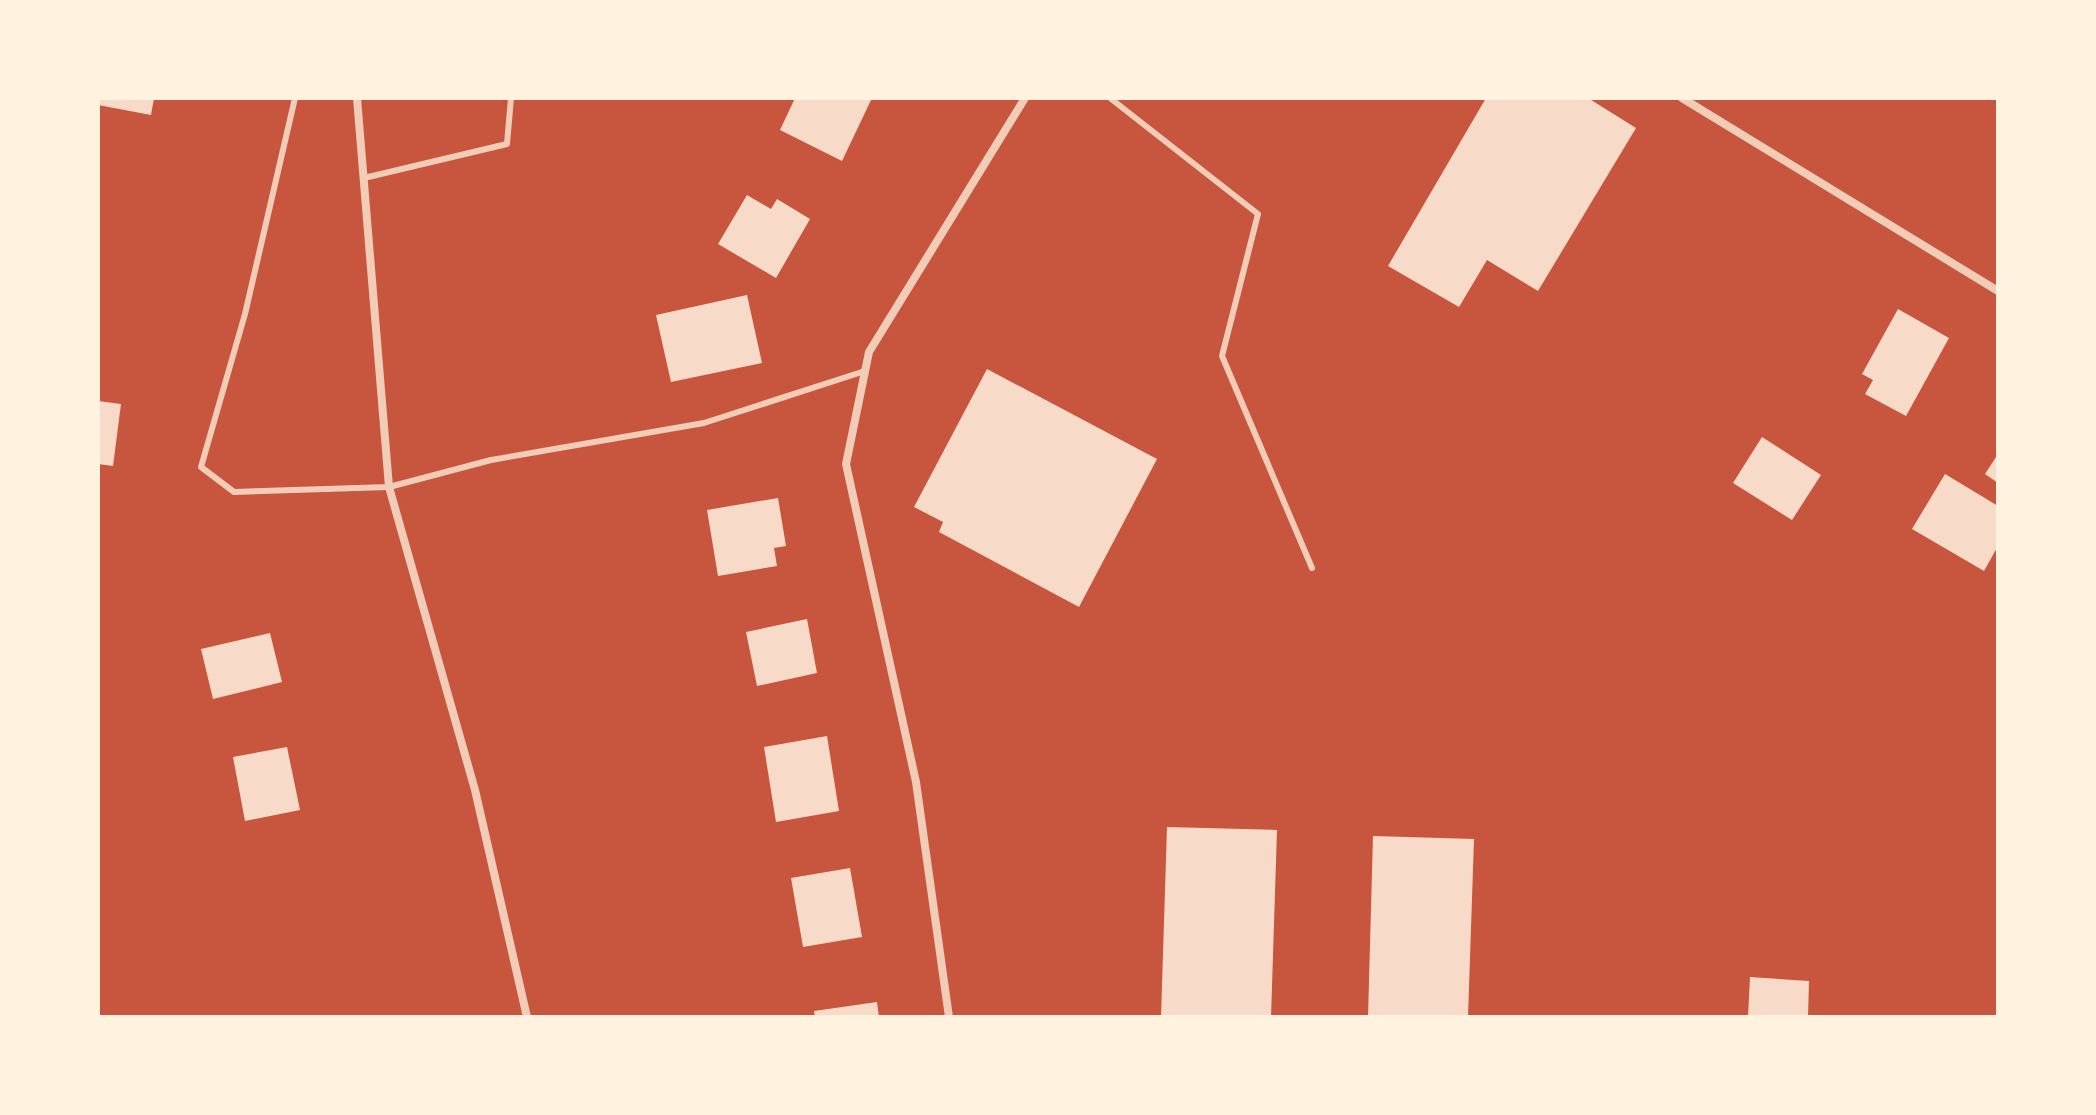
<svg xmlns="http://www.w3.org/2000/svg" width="2096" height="1115" font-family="'Sofia Sans Condensed',sans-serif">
	<rect width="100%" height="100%" fill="#c8553d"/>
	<g fill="#f7dbc8">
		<path d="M98 98H154L151 115 98 105Z"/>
		<path d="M795 98H872L842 161 780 130Z"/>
		<path d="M1486 98H1588L1636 128 1538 291 1487 260 1459 307 1388 266Z"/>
		<path d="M747 195 771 209 777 199 810 219 776 278 718 244Z"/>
		<path d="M747 295 762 363 671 382 656 315Z"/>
		<path d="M1898 309 1949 338 1906 416 1865 394 1873 380 1862 374Z"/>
		<path d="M987 369 1157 459 1079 607 939 532 943 522 914 507Z"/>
		<path d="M98 401 121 404 113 466 98 464Z"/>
		<path d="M1762 437 1821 475 1792 520 1733 483Z"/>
		<path d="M1998 454V483L1985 474Z"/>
		<path d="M1945 474 1998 506V546L1984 571 1912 529Z"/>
		<path d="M778 498 786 546 774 548 777 566 718 576 707 510Z"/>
		<path d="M807 619 817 673 757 686 746 632Z"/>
		<path d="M270 633 282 682 213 699 201 649Z"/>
		<path d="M827 736 839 811 776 822 764 747Z"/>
		<path d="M287 747 300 810 245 821 233 757Z"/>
		<path d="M1167 827 1277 830 1271 1017H1161Z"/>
		<path d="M1373 836 1474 839 1468 1017H1368Z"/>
		<path d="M850 868 862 937 803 947 791 878Z"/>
		<path d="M1750 977 1809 981 1808 1017H1748Z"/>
		<path d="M877 1002 879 1017H815L814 1011Z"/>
	</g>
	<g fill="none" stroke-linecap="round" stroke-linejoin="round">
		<g stroke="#f1ccb7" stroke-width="6">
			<path d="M295 98 245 314 201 467 234 492 389 487 491 460 704 423 865 371"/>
			<path d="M1110 98 1258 214 1222 356 1312 568"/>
			<path d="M364 178 507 144 511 98"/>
		</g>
		<g stroke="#f1ccb7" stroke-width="8">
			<path d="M357 98 389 487 475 790 527 1017"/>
			<path d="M1682 98 1998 291"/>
			<path d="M949 1017 916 782 846 464 869 352 1025 98"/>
		</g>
	</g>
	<rect width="2096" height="1115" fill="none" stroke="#fff3e0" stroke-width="200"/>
</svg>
